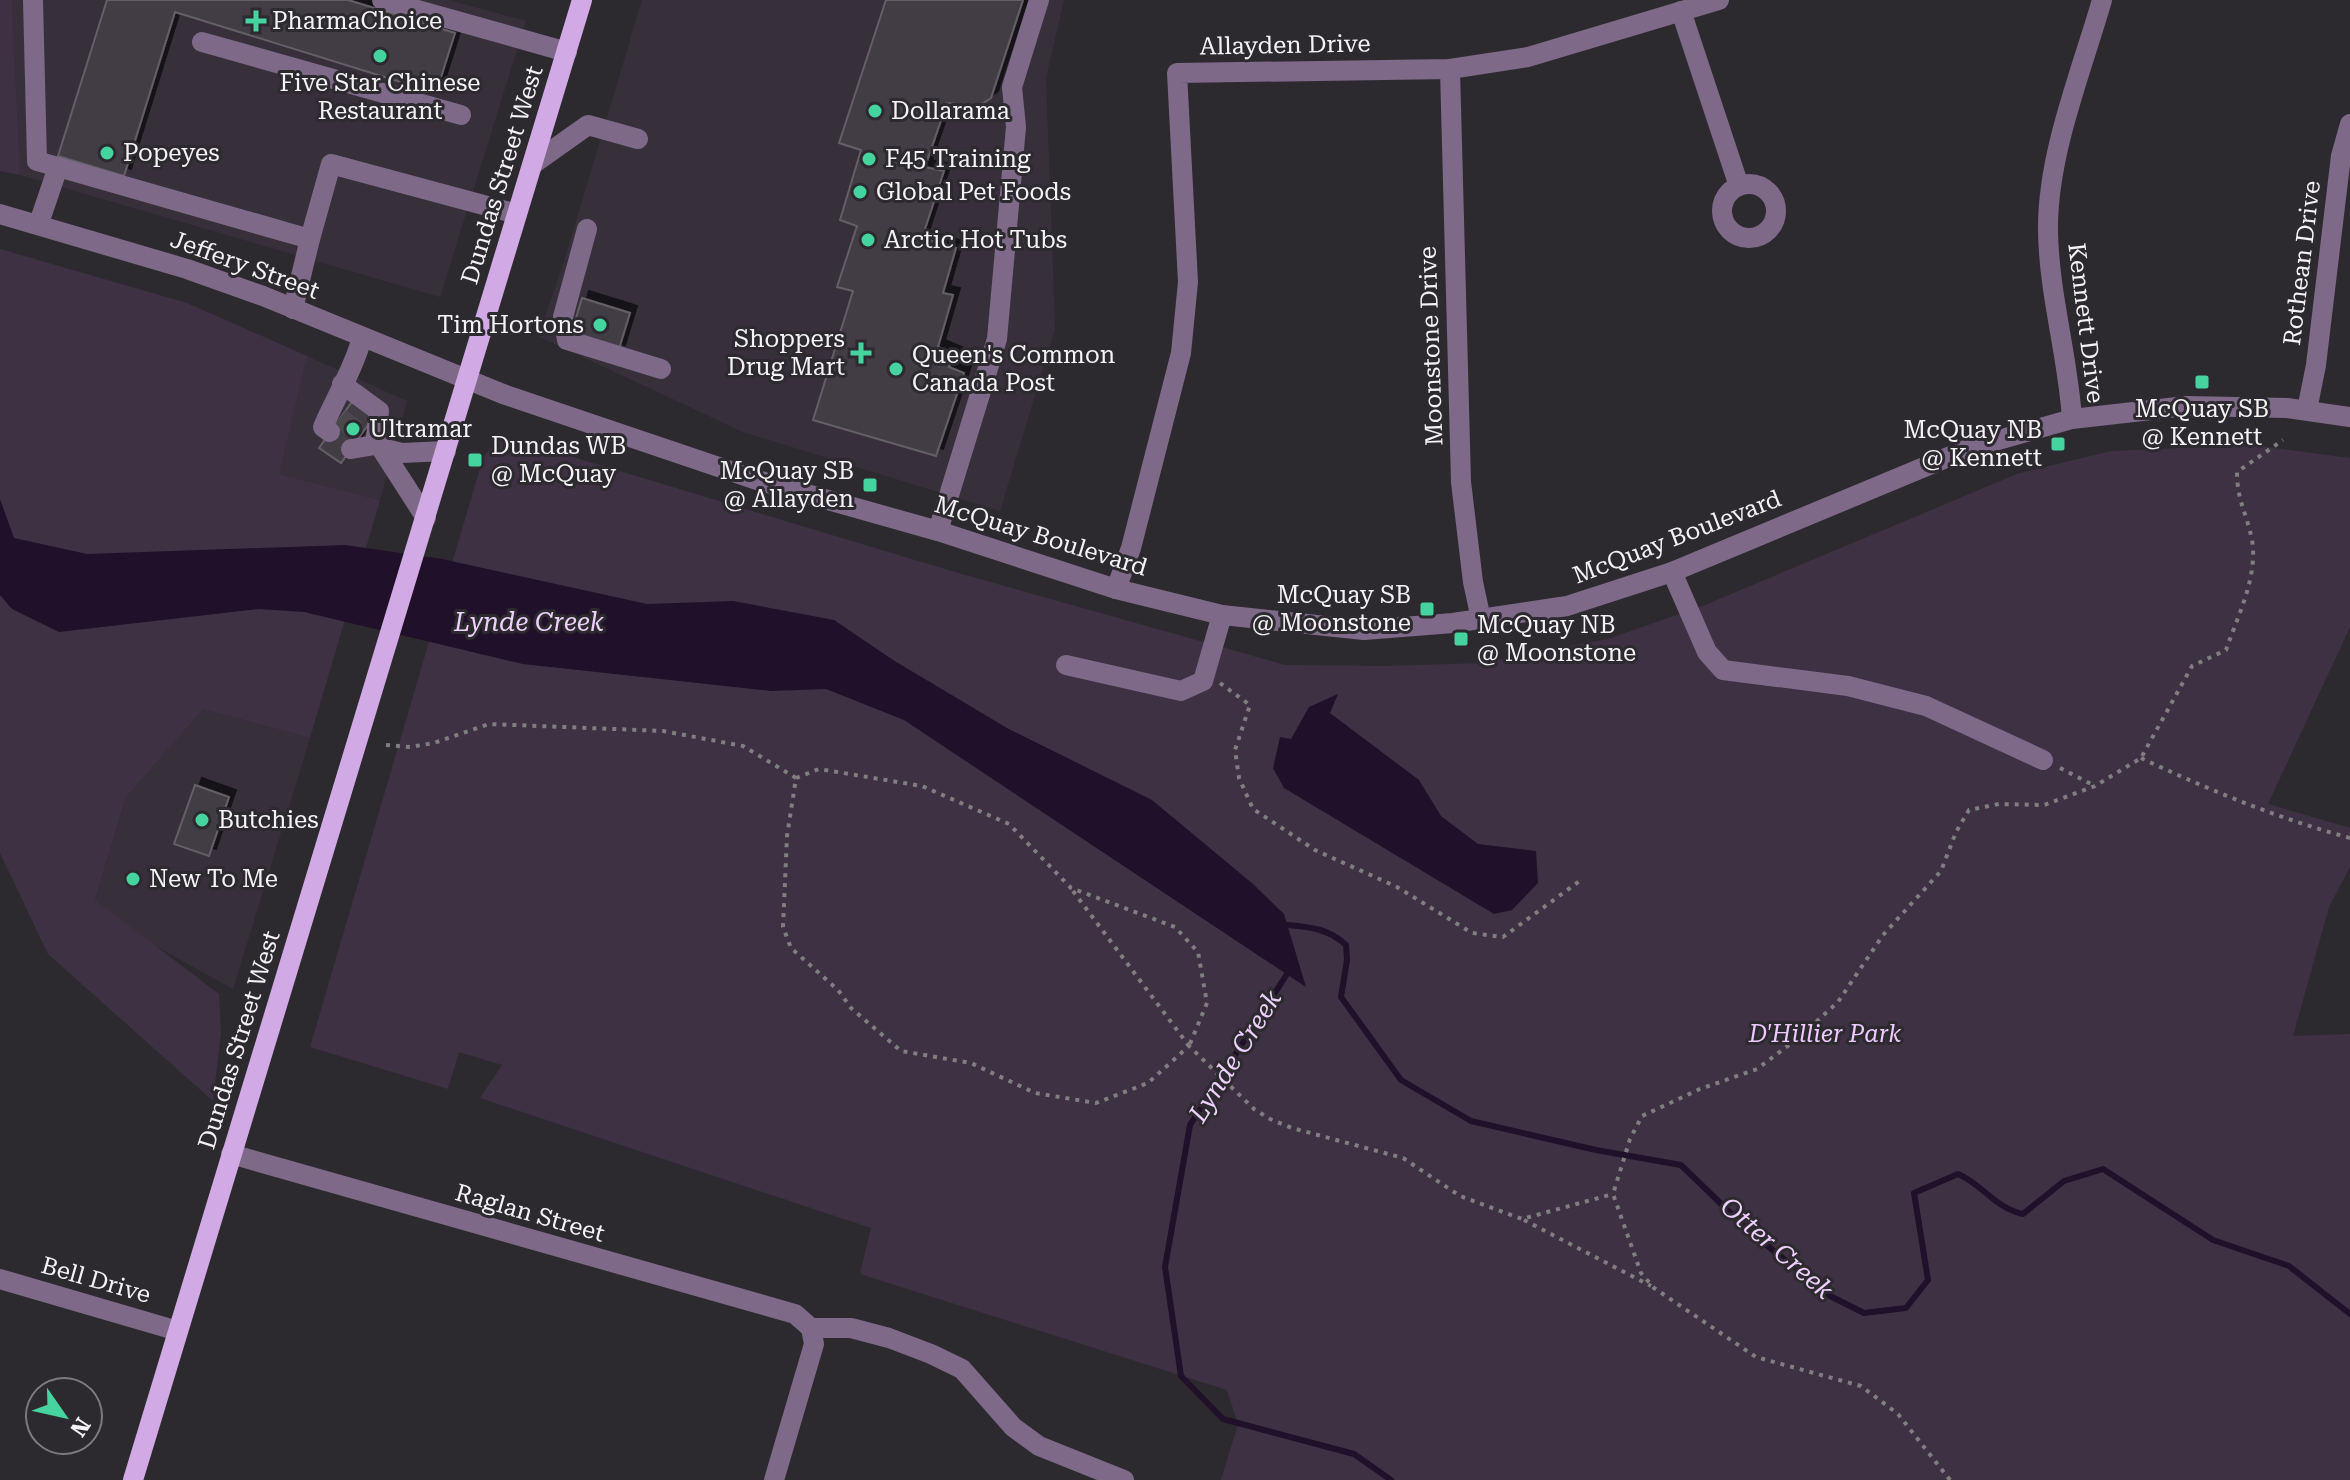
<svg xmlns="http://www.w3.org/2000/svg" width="2350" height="1480" font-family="'Roboto Serif',serif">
	<defs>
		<filter id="shadow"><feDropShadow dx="7" dy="-7" stdDeviation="0" flood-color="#0009"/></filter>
	</defs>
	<rect width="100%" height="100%" fill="#2d2a2f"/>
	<g fill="#37303b">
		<path d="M12 0H449L526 21 440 297 20 175Z"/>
		<path d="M642 0H1064L1046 78 1055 329 1000 511 743 432 538 336 563 265Z"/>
		<path d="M307 356 407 401 380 500 278 474Z"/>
		<path d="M156 696 310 738 233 989 92 911Z"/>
	</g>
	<g fill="#3e3144">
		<path d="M0 0H12L20 175 0 171Z"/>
		<path d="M0 249 187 303 307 356 279 474 380 500 310 738 203 709 126 797 95 900 219 994 221 1032 213 1101 48 954 0 853Z"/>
		<path d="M500 435 955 572 1285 665 1387 666 1481 663 1608 639 1705 605 2017 474 2111 451 2252 445 2350 458V627L2268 804 2350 828V867L2329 907 2293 1036 2350 1034V1480H1221L1238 1424 1227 1390 860 1274 871 1228 480 1098 502 1065 459 1052 448 1089 310 1047 483 458Z"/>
	</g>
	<g fill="#211029">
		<path d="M0 499 14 538 87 554 345 545 442 559 647 604 733 601 834 620 893 660 1007 728 1152 800 1253 884 1284 914 1306 987 904 720 826 689 771 691 523 664 304 612 259 609 59 632 12 609 0 595Z"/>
		<path d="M1338 694 1330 713 1419 780 1441 816 1478 844 1536 851 1538 883 1512 910 1494 914 1284 788 1273 768 1280 737 1291 739 1309 707Z"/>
	</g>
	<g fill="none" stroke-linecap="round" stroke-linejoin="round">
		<g stroke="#211029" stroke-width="6">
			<path d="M1288 925C1311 927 1329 929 1346 945L1347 960 1341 997 1401 1080 1471 1121 1596 1150 1681 1165 1749 1231 1830 1296 1864 1313 1906 1308 1928 1280 1914 1193 1958 1174C1982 1184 1995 1208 2023 1214L2064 1181 2103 1169 2213 1240 2289 1266 2350 1314"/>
			<path d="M1287 974 1190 1125 1165 1267 1181 1376 1223 1419 1354 1454 1391 1480"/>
		</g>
	</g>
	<g fill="#423e44" stroke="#635f65" stroke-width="2" filter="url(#shadow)">
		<path d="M107 0H348L455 33 436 93 175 12 124 176 58 156Z"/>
		<path d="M886 0H1023L991 98 970 112 958 104 947 103 925 167 944 171 922 238 956 248 943 293 953 295 938 347 955 354 949 367 964 373 936 456 813 420 853 291 837 287 857 226 840 220 861 150 839 143Z"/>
		<path d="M582 298 630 313 618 352 570 338Z"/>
		<path d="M354 399 375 415 341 463 319 448Z"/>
		<path d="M195 785 229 797 209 856 174 844Z"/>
	</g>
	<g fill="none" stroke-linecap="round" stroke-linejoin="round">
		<path stroke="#4b484d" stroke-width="20" stroke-dasharray="20 10" stroke-linecap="butt" d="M340 418 361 434"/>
		<g stroke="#817e82" stroke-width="4" stroke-dasharray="4 6" stroke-linecap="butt">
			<path d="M1220 683 1250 705 1235 750 1239 778 1253 809 1315 850 1397 887 1472 933 1503 937 1581 880"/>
			<path d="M386 745 410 747 434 743 489 724 663 731 743 746 796 778 787 836 783 927 791 948 838 990 851 1008 901 1051 971 1063 1035 1093 1096 1103 1148 1083 1189 1046 1254 1109 1270 1119 1292 1128 1403 1158 1460 1196 1522 1219 1613 1194"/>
			<path d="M2141 758C2209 790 2277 818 2350 838"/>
			<path d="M2060 768 2095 786"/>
			<path d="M796 778 819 769 922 786 1009 824 1071 888 1175 927 1198 952 1207 1003 1189 1046"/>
			<path d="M1073 891 1189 1046"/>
			<path d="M1524 1220 1651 1286"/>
			<path d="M1950 1480 1898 1414 1861 1386 1756 1357 1654 1288 1641 1273 1613 1194 1630 1139 1642 1116 1700 1089 1757 1069 1797 1039 1838 1002 1883 935 1941 871 1956 832 1969 810 1999 804 2044 805 2095 786 2141 758 2192 666 2226 650C2238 615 2258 577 2252 540 2247 514 2237 501 2237 472L2283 440"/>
		</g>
		<g stroke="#7e6a88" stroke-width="20">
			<path d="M33 0 37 161 310 239 293 309"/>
			<path d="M382 0 567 52"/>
			<path d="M1681 11 1739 186"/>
			<path d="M202 42 461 115"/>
			<path d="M1450 69 1461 482 1473 582 1481 619"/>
			<path d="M533 164 588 125 638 139"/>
			<circle cx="1749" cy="211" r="27"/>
			<path d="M0 214 187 269 263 296 503 394 757 480 938 531 1116 589 1222 615 1364 630 1453 623 1567 606 1672 572 1970 448 2072 419 2186 406 2287 408 2350 417"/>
			<path d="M39 223 58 167"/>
			<path d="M587 229 563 317 567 340 661 369"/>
			<path d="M310 239 331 164 517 214"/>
			<path d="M342 384 379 411 375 445"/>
			<path d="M2307 410 2316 365 2341 156 2350 124"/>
			<path d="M2072 419C2068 356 2049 295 2048 231 2047 155 2081 73 2102 0"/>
			<path d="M330 432 323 427C336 397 353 370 362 338"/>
			<path d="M351 449 375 445"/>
			<path d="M426 518 381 448 402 453 446 451"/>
			<path d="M938 531 997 339 1016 127 1012 87 1039 0"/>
			<path d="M1672 572 1707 652 1723 670 1848 686 1926 706 2043 760"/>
			<path d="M1116 589 1131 548 1181 353 1188 282 1177 73 1450 69 1528 57 1719 0"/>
			<path d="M1066 665 1181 691 1203 681 1222 615"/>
			<path d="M231 1154 795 1314 811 1328"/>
			<path d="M0 1279 178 1331"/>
			<path d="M811 1328H851L889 1338 931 1354 962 1369 1013 1427 1039 1446 1124 1480"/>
			<path d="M774 1480 814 1344 811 1328"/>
		</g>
		<path stroke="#d1a9e5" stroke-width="20" d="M133 1480 582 0"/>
	</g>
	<g fill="#45d49f" stroke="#2d2a2f" stroke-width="3">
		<path d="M252 9h8v8h8v8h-8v8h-8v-8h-8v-8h8z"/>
		<circle cx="380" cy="56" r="8"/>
		<circle cx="875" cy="111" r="8"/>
		<circle cx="107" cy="153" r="8"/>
		<circle cx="869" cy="159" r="8"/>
		<circle cx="860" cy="192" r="8"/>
		<circle cx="868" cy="240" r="8"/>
		<circle cx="600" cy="325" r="8"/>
		<path d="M857 341h8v8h8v8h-8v8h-8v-8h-8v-8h8z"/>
		<circle cx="896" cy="369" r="8"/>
		<rect x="2194" y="374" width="16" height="16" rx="4"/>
		<circle cx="353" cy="429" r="8"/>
		<rect x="2050" y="436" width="16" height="16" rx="4"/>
		<rect x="467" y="452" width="16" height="16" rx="4"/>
		<rect x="862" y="477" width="16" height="16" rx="4"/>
		<rect x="1419" y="601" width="16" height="16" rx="4"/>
		<rect x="1453" y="631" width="16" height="16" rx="4"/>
		<circle cx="202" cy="820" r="8"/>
		<circle cx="133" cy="879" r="8"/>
	</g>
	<g text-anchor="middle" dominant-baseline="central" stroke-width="6" stroke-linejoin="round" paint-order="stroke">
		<g font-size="24" fill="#f5f2f6" stroke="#2d2a2f" text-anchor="start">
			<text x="272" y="21">PharmaChoice</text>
			<text x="380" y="83" text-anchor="middle">Five Star Chinese<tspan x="380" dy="28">Restaurant</tspan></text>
			<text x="891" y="111">Dollarama</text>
			<text x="123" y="153">Popeyes</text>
			<text x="885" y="159">F45 Training</text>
			<text x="876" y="192">Global Pet Foods</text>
			<text x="884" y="240">Arctic Hot Tubs</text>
			<text x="584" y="325" text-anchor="end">Tim Hortons</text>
			<text x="845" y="339" text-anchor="end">Shoppers<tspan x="845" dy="28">Drug Mart</tspan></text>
			<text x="912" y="355">Queen's Common<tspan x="912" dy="28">Canada Post</tspan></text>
			<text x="2202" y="409" text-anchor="middle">McQuay SB<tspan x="2202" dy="28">@ Kennett</tspan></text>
			<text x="369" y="429">Ultramar</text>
			<text x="2042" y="430" text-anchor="end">McQuay NB<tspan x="2042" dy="28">@ Kennett</tspan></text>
			<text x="491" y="446">Dundas WB<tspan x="491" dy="28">@ McQuay</tspan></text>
			<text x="854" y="471" text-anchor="end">McQuay SB<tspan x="854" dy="28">@ Allayden</tspan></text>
			<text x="1411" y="595" text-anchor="end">McQuay SB<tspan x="1411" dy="28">@ Moonstone</tspan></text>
			<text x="1477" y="625">McQuay NB<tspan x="1477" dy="28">@ Moonstone</tspan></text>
			<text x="218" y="820">Butchies</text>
			<text x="149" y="879">New To Me</text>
		</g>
		<g font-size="24" fill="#f5f2f6" stroke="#2d2a2f">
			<text transform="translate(1285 45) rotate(-1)">Allayden Drive</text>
			<text transform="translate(502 175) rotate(-73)">Dundas Street West</text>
			<text transform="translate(2302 263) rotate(-83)">Rothean Drive</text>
			<text transform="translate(245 265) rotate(20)">Jeffery Street</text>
			<text transform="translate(2086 323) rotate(83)">Kennett Drive</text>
			<text transform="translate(1431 346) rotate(-92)">Moonstone Drive</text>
			<text transform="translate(1041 536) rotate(17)">McQuay Boulevard</text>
			<text transform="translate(1677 537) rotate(-21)">McQuay Boulevard</text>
			<text transform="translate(239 1040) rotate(-73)">Dundas Street West</text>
			<text transform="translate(530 1213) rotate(16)">Raglan Street</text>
			<text transform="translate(96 1280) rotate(16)">Bell Drive</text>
		</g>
		<g font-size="24" font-style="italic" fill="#edc9ff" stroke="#2d2a2f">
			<text x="1825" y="1034">D'Hillier Park</text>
		</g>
		<g font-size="26" font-style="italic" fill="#edd0fb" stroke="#2d2a2f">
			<text x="529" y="622">Lynde Creek</text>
			<text transform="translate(1235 1056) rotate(-58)">Lynde Creek</text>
			<text transform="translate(1777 1248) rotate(41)">Otter Creek</text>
		</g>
	</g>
	<g transform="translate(64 1416) rotate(124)"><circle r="38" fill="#2d2a2f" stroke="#7d7a7f" stroke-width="2"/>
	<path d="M0-6L14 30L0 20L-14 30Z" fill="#45d49f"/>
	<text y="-12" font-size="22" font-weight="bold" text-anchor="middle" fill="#f5f2f6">N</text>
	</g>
</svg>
